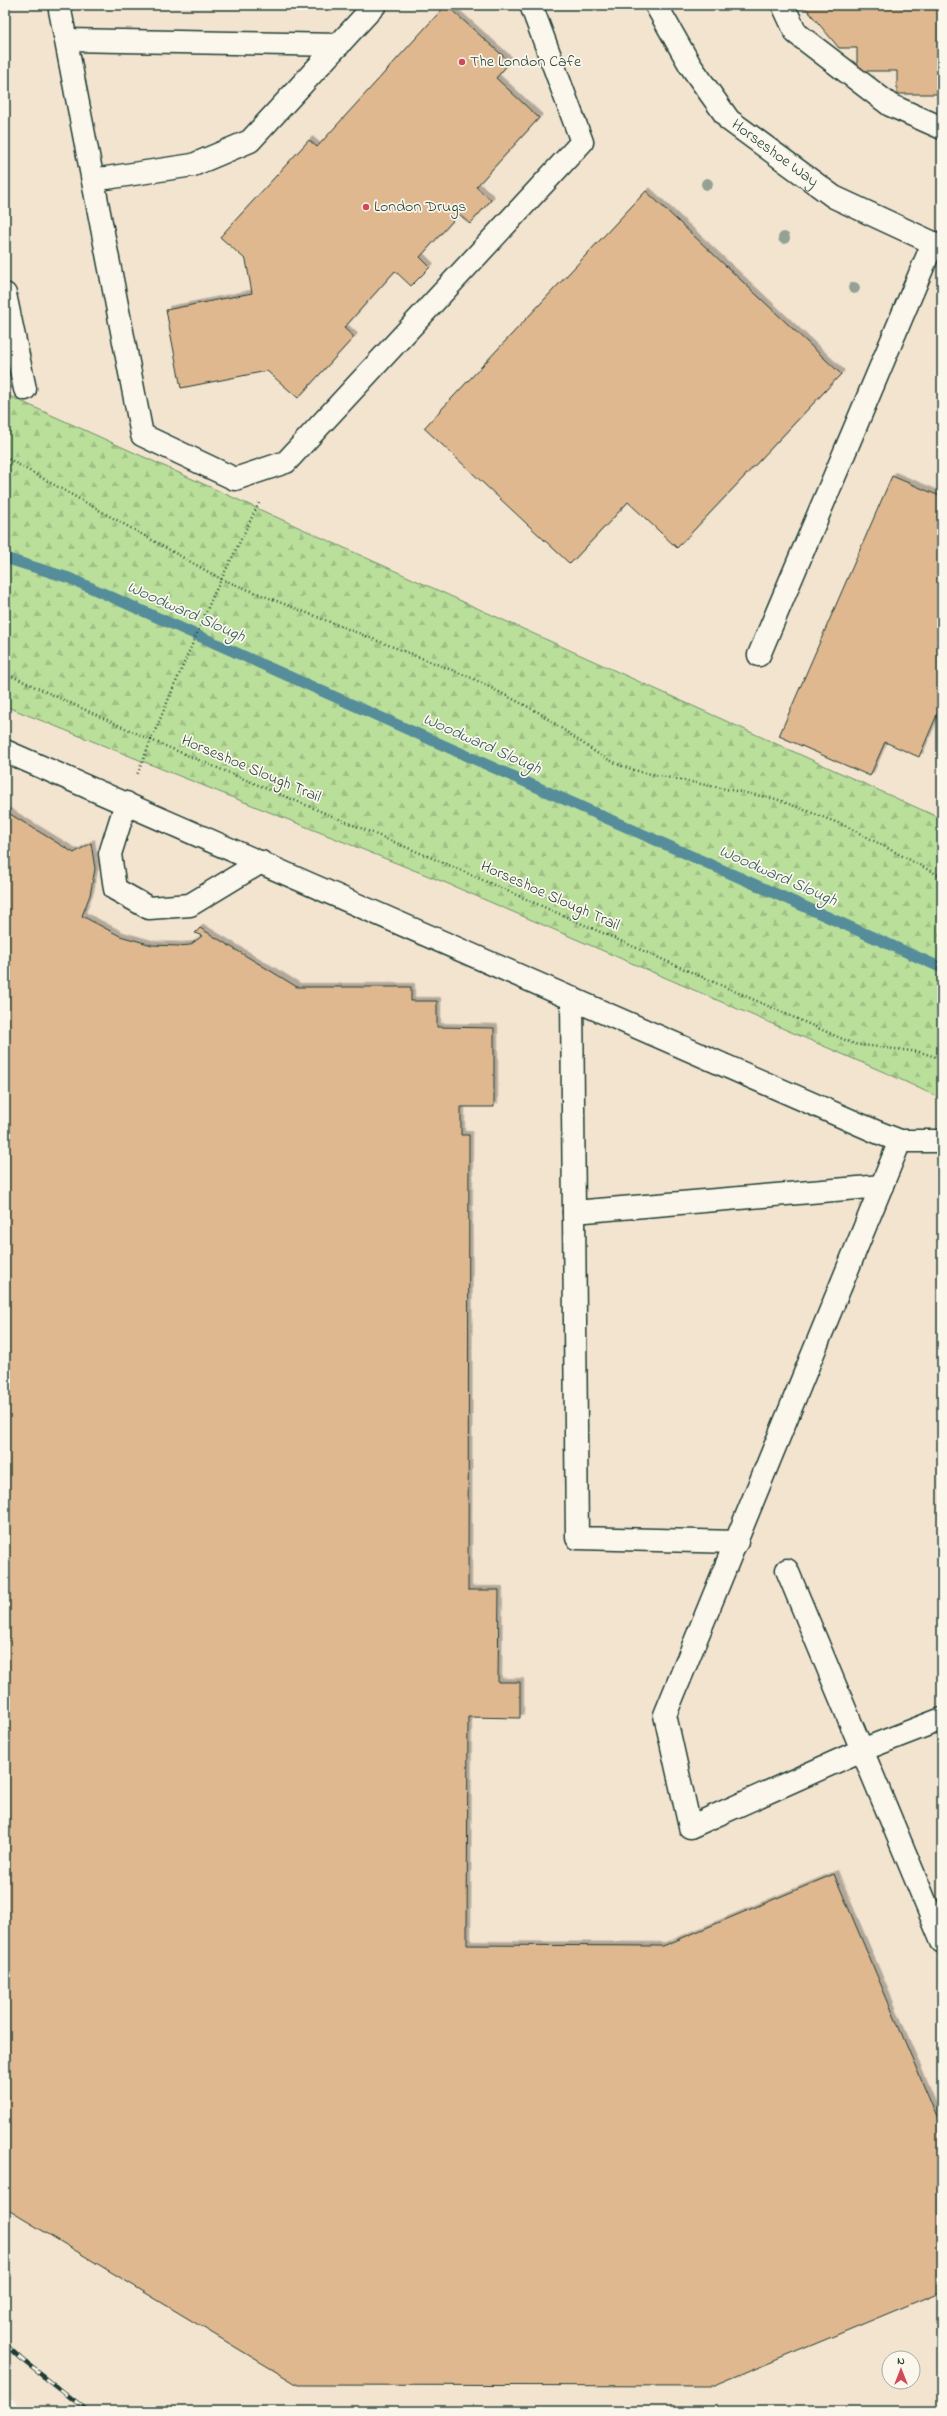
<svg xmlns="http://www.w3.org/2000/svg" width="947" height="2416" font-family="'Indie Flower',sans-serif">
	<defs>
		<pattern id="forest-firs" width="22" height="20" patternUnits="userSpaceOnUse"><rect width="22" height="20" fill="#badf9a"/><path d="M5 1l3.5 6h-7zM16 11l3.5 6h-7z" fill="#9fc085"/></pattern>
		<filter id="shadow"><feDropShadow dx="3.5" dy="-3.5" stdDeviation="0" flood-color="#0004"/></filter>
	</defs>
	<rect width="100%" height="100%" fill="#fbf7ec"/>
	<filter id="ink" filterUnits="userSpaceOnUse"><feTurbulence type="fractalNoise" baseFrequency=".025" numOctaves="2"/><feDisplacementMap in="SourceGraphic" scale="8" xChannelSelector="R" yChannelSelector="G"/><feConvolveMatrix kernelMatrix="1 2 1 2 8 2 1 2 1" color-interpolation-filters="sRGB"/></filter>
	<g filter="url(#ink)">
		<g fill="#f3e4d0" fill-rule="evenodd">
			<path d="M5 5H942V819L5 394Z"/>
			<path d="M5 706 446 883 893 1076 942 1099V2411H25L5 2393ZM889 2358H913V2382H889Z"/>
		</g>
		<path fill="url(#forest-firs)" stroke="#6c8e67" d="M5 394 942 819V1099L893 1076 446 883 5 706Z"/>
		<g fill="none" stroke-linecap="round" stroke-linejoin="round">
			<path stroke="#578d9a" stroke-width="11" d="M5 558 69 578 942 968"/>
		</g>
		<g fill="#dfb890" stroke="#1f3d34" filter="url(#shadow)">
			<path d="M446 5 510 62 496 78 539 118 476 187 491 200 470 224 459 214 420 257 430 267 411 286 395 271 344 328 354 337 298 398 267 371 181 388 166 310 252 293 246 260 220 237 309 140 317 147Z"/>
			<path d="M803 5H942V115H938V94H897V71H857V48H839Z"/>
			<path d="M646 191 841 374 677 548 628 502 570 564 424 428Z"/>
			<path d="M892 476 942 497V703L919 757 885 742 870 776 779 736Z"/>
			<path d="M5 811 74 853 91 843 95 869 90 895 82 916 120 936 152 945 179 946 190 945 202 936 195 933 200 928 297 987H411V1001H437V1027L494 1028V1107H461V1135H469L468 1590H499L498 1682H520V1718L468 1717 467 1945 663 1946 834 1874 942 2129V2291L714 2386 298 2385 5 2208Z"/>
		</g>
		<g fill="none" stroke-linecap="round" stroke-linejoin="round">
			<g stroke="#1f3d34" stroke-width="25">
				<g id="minor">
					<path d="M59 5 142 435 235 479 286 462 582 142 531 5"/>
					<path id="s1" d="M656 5 690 65 729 120 834 197 942 247"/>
					<path d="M783 5 796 33 890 105 942 128"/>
					<path d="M66 40 339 45"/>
					<path d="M93 180 193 165 250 141 375 5"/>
					<path d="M5 294 25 389"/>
					<path d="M759 655 933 243"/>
					<path d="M5 751 877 1132 900 1141H942"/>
					<path d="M126 803 110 854 115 889 149 908 190 905 261 862"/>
					<path d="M572 998 577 1538 737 1542"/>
					<path d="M900 1141 665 1715 690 1827 862 1750 942 1719"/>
					<path d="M574 1212 882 1186"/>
					<path d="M787 1570 942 1942"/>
				</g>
			</g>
			<g stroke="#1f3d34" stroke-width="2.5" stroke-dasharray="1 3" stroke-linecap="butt">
				<path d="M5 457 221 579 472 678 538 712 601 756 622 766 641 772 776 799 846 826 942 877"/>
				<path d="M259 503 213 596 151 740 451 866 854 1044 920 1052 942 1059"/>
				<path d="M5 673 151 740 137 775"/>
			</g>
			<use href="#minor" stroke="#fbf7ec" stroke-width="22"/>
			<g stroke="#1f3d34" stroke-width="4.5">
				<path id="rail" d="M5 2344 21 2359 88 2411"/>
			</g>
			<use href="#rail" stroke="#fbf7ec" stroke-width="3" stroke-dasharray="9" stroke-linecap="butt"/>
		</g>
		<g fill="#93a292">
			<circle cx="707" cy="184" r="6"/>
			<circle cx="784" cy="238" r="6"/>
			<circle cx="854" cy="288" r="6"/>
		</g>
	</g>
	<g fill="#d1495b" stroke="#fbf7ec" stroke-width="1.5">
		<circle cx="462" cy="62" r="4"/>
		<circle cx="366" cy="207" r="4"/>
	</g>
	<g text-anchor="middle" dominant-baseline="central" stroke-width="3.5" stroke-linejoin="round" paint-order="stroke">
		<g font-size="16" fill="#1f3d34" stroke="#fbf7ec" text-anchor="start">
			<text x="470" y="62">The London Cafe</text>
			<text x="374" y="207">London Drugs</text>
		</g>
		<g font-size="16" fill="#1f3d34" stroke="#fbf7ec">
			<text stroke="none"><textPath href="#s1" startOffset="193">Horseshoe Way</textPath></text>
			<text transform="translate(251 769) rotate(23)">Horseshoe Slough Trail</text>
			<text transform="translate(550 896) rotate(24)">Horseshoe Slough Trail</text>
		</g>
		<g font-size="17" font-style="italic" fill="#365e5e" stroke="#fbf7ec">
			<text transform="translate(186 612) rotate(24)">Woodward Slough</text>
			<text transform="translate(482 744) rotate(24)">Woodward Slough</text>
			<text transform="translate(778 876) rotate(24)">Woodward Slough</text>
		</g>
	</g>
	<rect width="947" height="2416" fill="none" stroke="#fbf7ec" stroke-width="20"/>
	<rect x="10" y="10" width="927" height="2396" fill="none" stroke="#1f3d34" stroke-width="1.5" filter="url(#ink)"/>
	<g transform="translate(901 2370)"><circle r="19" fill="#fbf7ec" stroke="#a3ada2"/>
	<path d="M0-3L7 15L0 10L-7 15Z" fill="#d1495b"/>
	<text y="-6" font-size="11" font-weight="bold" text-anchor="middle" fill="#1f3d34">N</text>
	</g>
</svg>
